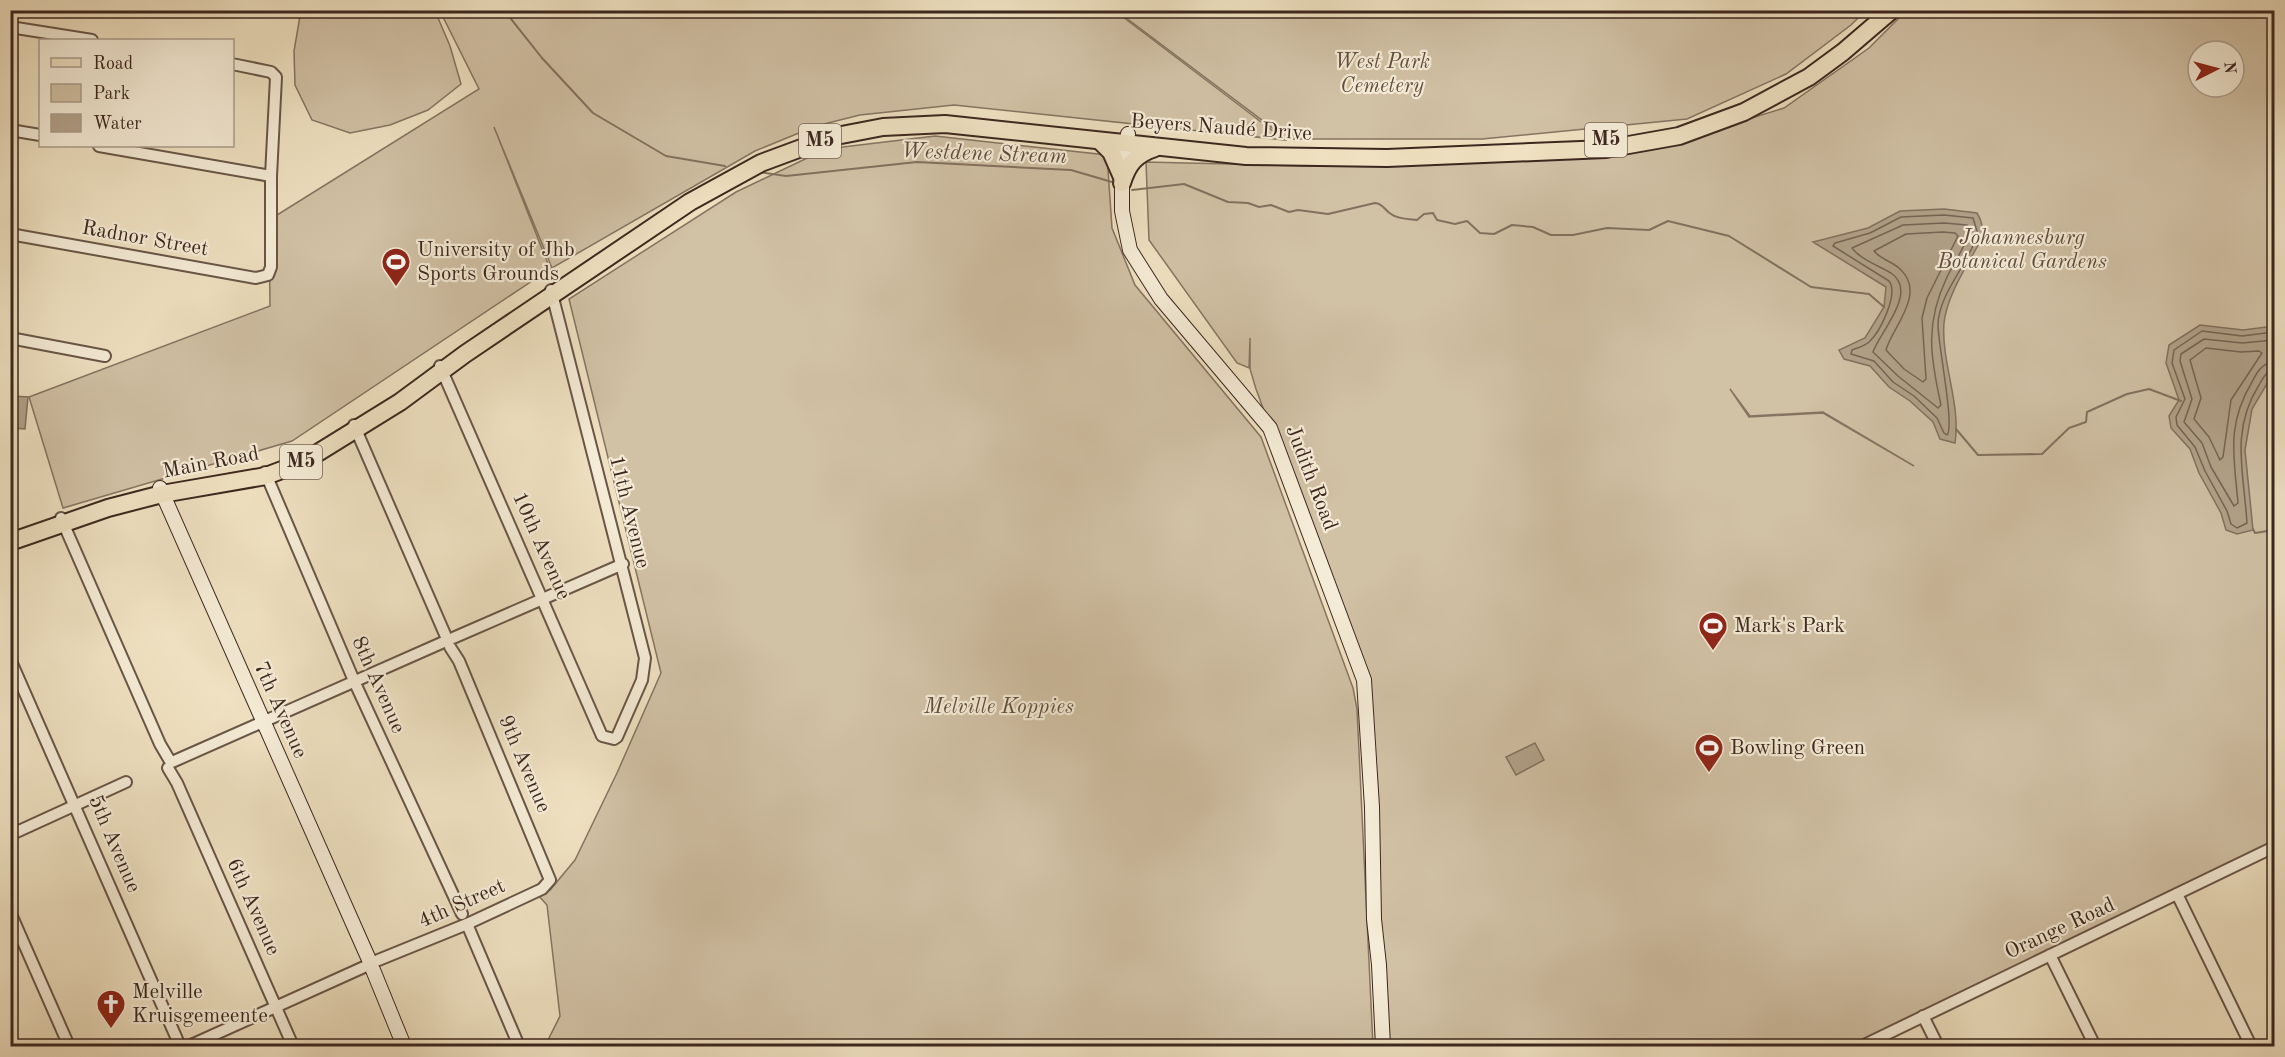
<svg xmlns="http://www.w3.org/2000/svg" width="2285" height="1057" font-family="'Old Standard TT',serif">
	<rect width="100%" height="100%" fill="#efe1c1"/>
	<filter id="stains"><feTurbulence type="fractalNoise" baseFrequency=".00333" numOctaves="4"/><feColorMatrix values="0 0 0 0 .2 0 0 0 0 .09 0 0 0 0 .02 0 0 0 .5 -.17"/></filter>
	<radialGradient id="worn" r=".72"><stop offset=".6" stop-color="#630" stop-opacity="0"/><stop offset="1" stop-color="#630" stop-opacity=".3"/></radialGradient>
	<g fill="#d1c1a5" stroke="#867462" stroke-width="1.5" fill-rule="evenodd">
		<path d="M301 10 435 11 450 46 461 84 428 110 390 125 350 133 312 120 295 85 294 51Z"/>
		<path d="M440 11H1115L1285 140 954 105 860 115 816 126 755 151 552 268 494 127 550 269 292 441 63 508 29 397 270 306 269 220 479 89Z"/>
		<path d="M1117 11H1865L1851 25 1786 74 1687 119 1482 139H1287Z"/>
		<path d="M1906 11H2274V846L1852 1046H1376L1360 671 1256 389 1250 369V338L1249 368 1237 363 1149 240 1146 162 1310 166 1587 157 1697 135 1784 108 1869 48ZM2198 51H2234V87H2198ZM1730 389 1750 416 1823 412 1914 466 1823 413 1749 417Z"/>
		<path d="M935 136 1107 155 1112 228 1135 285 1261 437 1353 688 1357 709 1373 1046H545L560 1016 547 905 537 894 550 890 575 860 617 773 661 673 569 299 736 192 826 149Z"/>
	</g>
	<g fill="#b2a28a" stroke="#83715f" stroke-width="1.5">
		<path d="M1944 209 1977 213C1982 221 1983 227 1982 238 1969 263 1947 294 1944 323 1941 363 1961 402 1955 443L1940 439 1933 422 1910 401 1889 387 1870 366 1844 359 1839 350 1865 338 1884 307 1886 287 1813 242 1868 228 1900 211Z"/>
		<path d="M2200 325 2243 330 2274 326V372L2252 409 2245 450 2253 530 2237 534 2226 530 2221 513 2199 473 2190 449 2171 428 2169 416 2179 400 2166 363 2169 345Z"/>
		<path d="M12 396 28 397 25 429 11 428Z"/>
		<path d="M1535 743 1544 760 1516 775 1506 757Z"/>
	</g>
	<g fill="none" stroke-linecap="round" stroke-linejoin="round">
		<g stroke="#776454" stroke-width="1.5">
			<path d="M1944 215 1973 218 1977 231C1975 257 1938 292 1938 325 1938 344 1955 427 1947 435L1944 433 1937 418 1914 396 1893 382 1874 361 1851 354 1852 350C1857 348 1865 346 1869 342 1880 332 1899 294 1889 281L1833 246 1835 243 1870 233 1901 217Z"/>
			<path d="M1944 223 1967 225 1969 231C1966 247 1954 262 1947 277 1925 323 1930 356 1941 405L1938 408 1898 376 1873 352C1879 333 1919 292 1891 273 1879 266 1860 259 1852 248L1903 225Z"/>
			<path d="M1943 232 1955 233 1958 236 1927 298 1922 318 1926 379 1923 382 1904 369 1886 350C1892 328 1926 294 1901 270 1894 262 1881 260 1874 251L1906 234Z"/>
			<path d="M2274 332 2242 336 2202 331 2174 350 2172 363 2185 399 2176 417 2177 425 2195 447 2205 471 2227 511 2231 524 2237 528 2247 523C2244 473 2230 431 2259 385 2263 378 2266 371 2274 370"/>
			<path d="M2274 340 2242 343 2204 339 2181 354 2180 361 2192 399 2184 422 2202 443 2211 467 2234 506 2238 503C2234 457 2226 425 2252 382 2257 372 2262 363 2274 362"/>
			<path d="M2206 348 2241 352 2259 351 2262 353 2231 400 2223 457 2220 460 2209 437 2194 419 2201 398 2190 360Z"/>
		</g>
		<g stroke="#83715f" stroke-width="2">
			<path d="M504 10 542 58 593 113 666 156 725 166"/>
			<path d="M759 172 786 176 917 162 1071 170 1112 182"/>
			<path d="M1132 190 1184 184 1228 202 1248 203 1259 207 1271 205 1289 212 1298 210 1328 214 1375 203C1384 204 1384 210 1391 214 1397 219 1409 219 1417 220L1424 214 1433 213 1437 220 1455 224 1467 221 1480 233 1494 234 1512 225 1533 227 1551 235H1573L1607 228 1649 230 1668 221 1729 236 1811 287 1869 294 1884 307"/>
			<path d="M1956 429 1978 455 2042 454 2069 428 2086 422 2087 412 2127 394 2149 389 2181 401"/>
			<path d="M2253 529 2255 533 2274 530"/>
		</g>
		<g stroke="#695648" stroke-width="14">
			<g id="street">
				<path d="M10 27 92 40"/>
				<path d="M10 130 40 135"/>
				<path d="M99 146 271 176"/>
				<path d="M10 234 256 278 268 275 271 267V176L276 77 271 72 232 64"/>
				<path d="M10 338 105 356"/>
				<path d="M440 366 602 736 614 739 617 737 642 680 645 658 551 290"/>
				<path d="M354 425 447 639"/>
				<path d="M265 472 355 683 462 914"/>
				<path d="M61 518 160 744 170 761"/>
				<path d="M453 638 623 564"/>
				<path d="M10 659 180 1046"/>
				<path d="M172 762 446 641"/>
				<path d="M168 768 177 783 293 1046"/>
				<path d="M10 835 126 782"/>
				<path d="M2177 894 2251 1046"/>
				<path d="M10 912 69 1046"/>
				<path d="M467 924 519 1046"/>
				<path d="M2050 955 2095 1046"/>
				<path d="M371 963 467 924 542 889 550 880 459 661 450 647"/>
				<path d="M1923 1016 1938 1046"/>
				<path d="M189 1046 364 967"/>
				<path d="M1862 1046 2274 847"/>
			</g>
		</g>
		<g stroke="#3c271f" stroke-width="16">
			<g id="secondary">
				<path d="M1128 134 1122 168V211L1130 250 1161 299 1270 428 1364 680 1372 807 1374 919 1379 965 1383 1046"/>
				<path d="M160 488 370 962"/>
				<path d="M373 970 404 1046"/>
			</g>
		</g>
		<g stroke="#3c271f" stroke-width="20">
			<g id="primary">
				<path d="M1100 141 1111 152 1122 177"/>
				<path d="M1122 183C1128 164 1136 154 1155 148"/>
				<path d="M10 542 108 508 162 494 266 476 303 462 400 402 465 354 690 202 761 163 831 137 883 127 945 124 1246 156 1387 158 1606 149 1679 136 1744 112 1809 77 1843 52 1892 10"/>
			</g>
		</g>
		<use href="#street" stroke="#f5ecd7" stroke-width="10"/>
		<use href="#secondary" stroke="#f5ecd7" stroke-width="14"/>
		<use href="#primary" stroke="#efe1c1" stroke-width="16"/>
	</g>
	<defs>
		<g id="stadium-pin" transform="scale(1.5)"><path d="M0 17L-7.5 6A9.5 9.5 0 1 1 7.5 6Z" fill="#8f2418" stroke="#f5ecd7"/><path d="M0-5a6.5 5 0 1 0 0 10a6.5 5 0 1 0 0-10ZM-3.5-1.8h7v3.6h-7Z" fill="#fff"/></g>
		<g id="church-pin" transform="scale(1.5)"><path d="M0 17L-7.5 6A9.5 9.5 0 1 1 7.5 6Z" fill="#8f2418" stroke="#f5ecd7"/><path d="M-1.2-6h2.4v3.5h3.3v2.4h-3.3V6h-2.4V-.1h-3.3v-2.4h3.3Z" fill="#fff"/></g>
	</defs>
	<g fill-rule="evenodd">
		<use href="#stadium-pin" x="396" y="262"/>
		<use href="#stadium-pin" x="1713" y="626"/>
		<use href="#stadium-pin" x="1709" y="748"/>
		<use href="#church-pin" x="111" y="1004"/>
	</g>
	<g text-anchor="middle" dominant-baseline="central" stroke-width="4.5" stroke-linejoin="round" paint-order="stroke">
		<g fill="#f5ecd7" stroke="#746256" stroke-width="1.5">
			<rect x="1585" y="123" width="42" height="34" rx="4.5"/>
			<rect x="799" y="124" width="42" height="34" rx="4.5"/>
			<rect x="280" y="445" width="42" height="34" rx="4.5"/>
		</g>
		<g font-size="20" font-weight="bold" fill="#3c271f">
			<text x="1606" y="140">M5</text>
			<text x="820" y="141">M5</text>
			<text x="301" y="462">M5</text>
		</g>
		<g font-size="21" font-style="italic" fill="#614e40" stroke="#f5ecd7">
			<text x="1382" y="62">West Park<tspan x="1382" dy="24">Cemetery</tspan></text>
			<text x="2022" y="238">Johannesburg<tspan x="2022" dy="24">Botanical Gardens</tspan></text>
			<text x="999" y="707">Melville Koppies</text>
		</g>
		<g font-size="21" fill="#3c271f" stroke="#f5ecd7">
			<text transform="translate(1221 128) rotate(4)">Beyers Naudé Drive</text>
			<text transform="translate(145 239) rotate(10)">Radnor Street</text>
			<text transform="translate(211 463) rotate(-11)">Main Road</text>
			<text transform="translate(1311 478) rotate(69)">Judith Road</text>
			<text transform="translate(629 512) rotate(76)">11th Avenue</text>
			<text transform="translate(541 546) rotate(66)">10th Avenue</text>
			<text transform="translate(378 685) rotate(66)">8th Avenue</text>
			<text transform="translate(280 710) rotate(66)">7th Avenue</text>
			<text transform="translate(524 764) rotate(67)">9th Avenue</text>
			<text transform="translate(114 844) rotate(67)">5th Avenue</text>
			<text transform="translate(462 904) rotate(-24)">4th Street</text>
			<text transform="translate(253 907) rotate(66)">6th Avenue</text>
			<text transform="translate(2060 929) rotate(-25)">Orange Road</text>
		</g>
		<g font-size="21" fill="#3c271f" stroke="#f5ecd7" text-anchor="start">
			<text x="417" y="250">University of Jhb<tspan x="417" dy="24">Sports Grounds</tspan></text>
			<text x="1734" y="626">Mark's Park</text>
			<text x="1730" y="748">Bowling Green</text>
			<text x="132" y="992">Melville<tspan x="132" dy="24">Kruisgemeente</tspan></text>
		</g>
		<g font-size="22" font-style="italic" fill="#5f4c3f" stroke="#f5ecd7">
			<text transform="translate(984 154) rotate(2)">Westdene Stream</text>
		</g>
	</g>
	<rect width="2285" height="1057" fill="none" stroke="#efe1c1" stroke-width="36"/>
	<rect x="12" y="12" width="2261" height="1033" fill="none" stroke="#3c271f" stroke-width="3"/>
	<rect x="18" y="18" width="2249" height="1021" fill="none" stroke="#3c271f" stroke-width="1.5"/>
	<rect x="39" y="39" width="195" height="108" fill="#f5ecd7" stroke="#ab9d8d" stroke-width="1.5"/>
	<rect x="51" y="58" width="30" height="9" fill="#efe1c1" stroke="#ab9d8d" stroke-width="1.5"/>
	<text x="93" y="69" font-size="18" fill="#3c271f">Road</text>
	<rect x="51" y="84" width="30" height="18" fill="#d1c1a5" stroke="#ab9d8d" stroke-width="1.5"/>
	<text x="93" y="99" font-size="18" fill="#3c271f">Park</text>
	<rect x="51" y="114" width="30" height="18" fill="#b2a28a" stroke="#ab9d8d" stroke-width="1.5"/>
	<text x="93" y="129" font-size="18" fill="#3c271f">Water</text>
	<g transform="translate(2216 69) rotate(84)"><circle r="28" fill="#f5ecd7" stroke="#ab9d8d" stroke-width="1.5"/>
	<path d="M0-4.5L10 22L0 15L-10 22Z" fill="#8f2418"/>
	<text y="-9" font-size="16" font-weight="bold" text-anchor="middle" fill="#3c271f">N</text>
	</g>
	<rect width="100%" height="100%" filter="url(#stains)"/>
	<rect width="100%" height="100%" fill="url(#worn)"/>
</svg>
